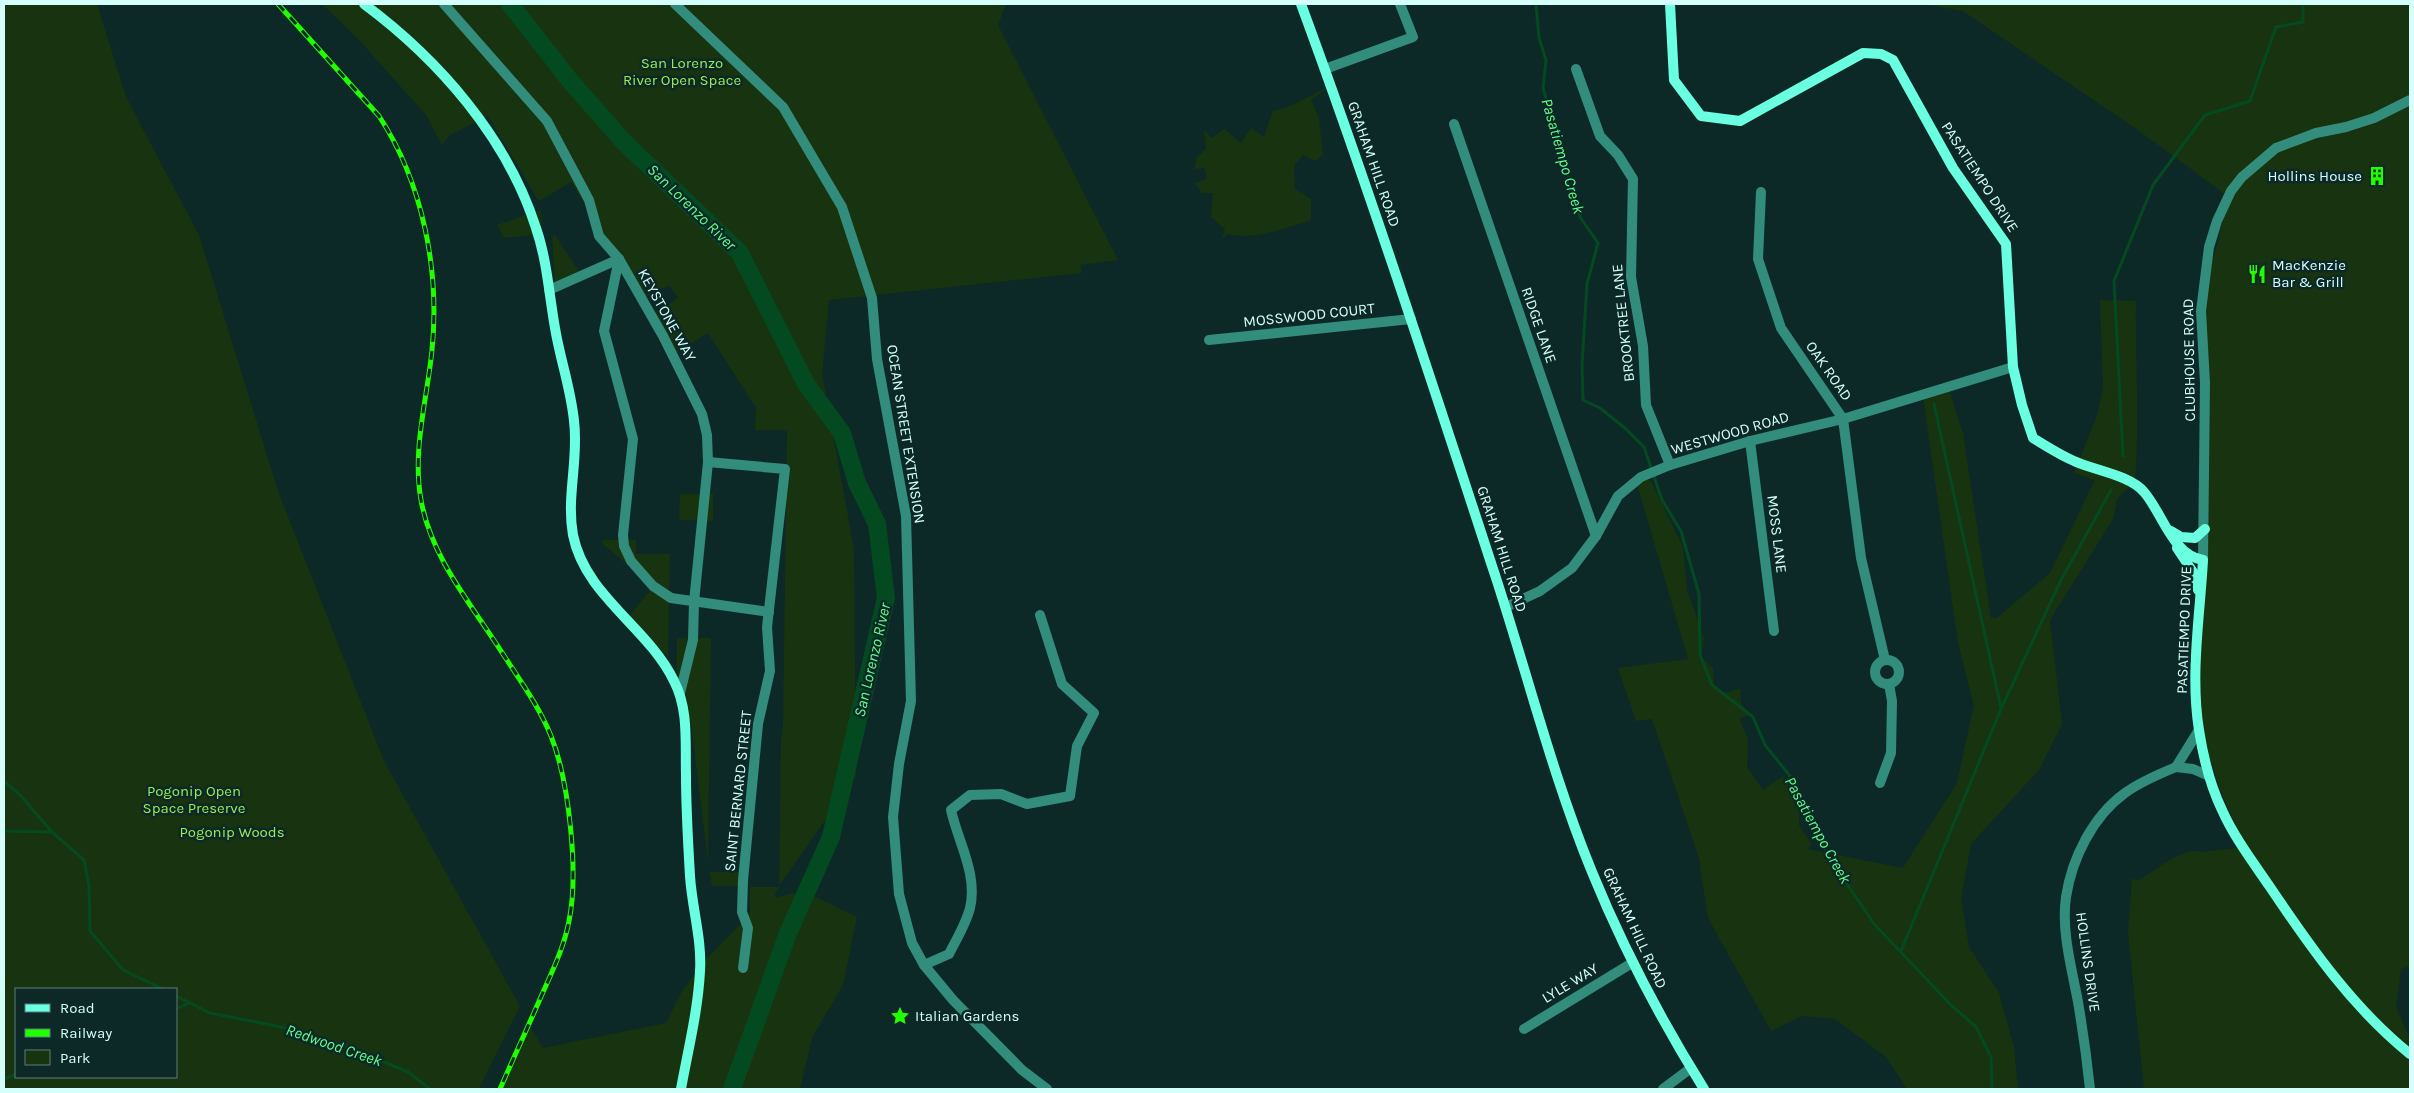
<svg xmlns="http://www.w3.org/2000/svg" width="2414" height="1093" font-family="Karla,sans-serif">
	<rect width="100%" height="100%" fill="#0d2927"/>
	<g fill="#18330f" fill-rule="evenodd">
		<path d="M4 4H97L126 97 199 235 278 491 384 761 520 1006 479 1089H4ZM16 989H176V1077H16Z"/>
		<path d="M322 4H1006L998 25 1118 260 1080 265 1082 273 829 300 822 374 854 549 856 776 779 886 781 739 783 727 787 430H755L756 408 708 333 675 353 652 315 678 298 669 285 643 299 571 182 539 201 538 200 488 116 450 135 442 145 426 115 359 40Z"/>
		<path d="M1923 4H2410V966L2401 969 2396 1007 2410 1039V1089H2144L2128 933 2132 878 2138 881C2152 872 2185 846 2201 852L2246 847 2223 797 2206 749 2196 671 2201 325 2211 263 2220 237 2219 236 2223 222 2212 218 2226 195 2142 133 1963 11Z"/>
		<path d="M1330 86 1311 100 1319 118 1323 155 1315 161 1303 155 1294 166 1295 189 1311 199V220C1285 228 1255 241 1228 234L1222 239 1225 229 1211 217 1213 193H1202L1195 183 1207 179 1204 168 1194 169 1197 157 1206 149 1204 130 1212 138 1224 129 1241 143 1251 128 1264 137 1273 111 1288 107Z"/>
		<path d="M541 210 542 234 504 238 497 225Z"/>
		<path d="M555 235 580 273 555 282 552 237Z"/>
		<path d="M2100 300 2136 301C2135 361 2140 421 2135 481L2117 499 2113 519 2050 620 2062 724 2039 770 1971 844 1961 898 1969 947 1999 993 2014 1047 2018 1089H1907L1886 1057 1835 1019 1802 1016 1771 1031 1708 918 1699 859 1652 719 1636 721 1618 668 1688 659 1638 487 1641 477 1651 481 1683 547 1687 590 1704 638 1701 657 1713 668 1714 687 1723 694 1740 688 1741 703 1750 715 1739 718 1748 739 1747 767 1763 790 1783 776 1799 794V825L1812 845 1807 849 1903 868 1957 783 1974 705 1958 643 1923 396 1949 389 1963 434 1991 618H1997L2050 573 2095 480 2074 473 2097 416 2103 387Z"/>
		<path d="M680 494H713V521L679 520Z"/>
		<path d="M602 540H636V554H670L668 657 630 615 653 587 602 543Z"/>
		<path d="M677 638H711L708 862 691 723 677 676Z"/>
		<path d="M709 872H742V886H712Z"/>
		<path d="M750 887H780L775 894V898L794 893 814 896 857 917 843 985 812 1038 800 1089H497L529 1025 543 1048 666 1023 681 993 705 960 750 914Z"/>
	</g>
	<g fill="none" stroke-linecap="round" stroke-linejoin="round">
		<g stroke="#044a21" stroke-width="3">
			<path d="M1536 4 1539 38 1546 60 1543 88 1580 217 1598 243 1587 284 1582 365 1583 400 1600 408 1626 429 1644 447 1662 500 1681 531 1699 594 1700 655 1712 685 1753 717 1765 745 1794 781 1831 861 1875 925 1951 1005 1976 1027 1991 1057 1992 1089"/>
			<path d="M1934 404 2001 708"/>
			<path d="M2123 456 2114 281 2153 185 2205 115 2250 101 2276 27 2303 22V4"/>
			<path d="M4 781 20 795 52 832 84 860 89 886 90 931 123 970 163 989"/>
			<path d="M4 831 52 832"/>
			<path d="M1901 951 2001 709 2060 582 2111 490"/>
			<path d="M176 996 210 1013 297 1030 349 1047 408 1072 430 1089"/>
			<path d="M176 1009 189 1003"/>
			<path d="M4 1079 16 1074"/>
		</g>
		<path stroke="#044a21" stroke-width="18" d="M510 4 571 82 624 142 740 253 806 384 842 433 857 483 877 524 886 598 831 837 788 933 732 1089"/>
		<g stroke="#338d7c" stroke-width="10">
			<path d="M444 4 547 121 589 200 599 236 619 259 663 336 702 414 707 435 708 462 694 602 693 640 680 693"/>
			<path d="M675 4 783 107 842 207 872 298 877 359 906 516 911 701 899 764 893 817 899 894 912 943 924 965 953 1000 1022 1070 1047 1089"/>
			<path d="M1325 69 1413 37 1400 4"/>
			<path d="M1576 69 1600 136 1618 155 1633 179 1631 277 1643 346 1646 405 1670 465"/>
			<path d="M1454 124 1596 536"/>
			<path d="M1761 192 1758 259 1781 328 1843 419 1861 558 1885 660"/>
			<path d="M619 259 604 331 633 439 623 535 624 546 631 561 653 586 671 598 769 612"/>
			<path d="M549 290 619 259"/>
			<path d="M1209 340 1411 319"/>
			<path d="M1750 441 1774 631"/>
			<path d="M708 462 785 469 767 627 770 671 758 724 743 880 742 912 748 928 743 968"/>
			<path d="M2203 560 2205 383 2201 311 2209 247 2217 221 2231 191 2242 177 2276 148 2316 133 2346 127 2374 118 2410 100"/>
			<path d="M1506 607 1540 591 1572 568 1596 536 1618 496 1641 477 1670 465 1750 441 1843 419 2013 367"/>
			<circle cx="1887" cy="672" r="12"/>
			<path d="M2199 730 2176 767 2193 769 2209 776"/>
			<path d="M1880 783 1891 753 1892 701 1889 684"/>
			<path d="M924 965 949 954C956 940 966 924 970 908 978 874 958 842 951 810L970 795 1001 794 1027 804 1070 796 1077 746 1094 713 1062 684 1040 615"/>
			<path d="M1524 1029 1632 963"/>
			<path d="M1663 1089 1691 1068"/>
			<path d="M2090 1089C2087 1060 2083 1031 2078 1002 2072 969 2061 931 2066 897 2072 858 2093 816 2125 793 2140 782 2159 774 2176 767"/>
		</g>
		<g stroke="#6bffe2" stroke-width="10">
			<path d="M364 4C438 59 507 137 536 228 547 260 549 294 555 328 560 359 571 389 574 421 579 459 566 497 573 535 585 596 648 627 674 681 689 710 685 743 686 775 686 809 688 842 690 876 692 908 702 939 700 971 698 1011 688 1050 681 1089"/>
			<path d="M1301 4C1371 194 1433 386 1496 578 1528 676 1553 777 1592 872 1623 948 1661 1020 1704 1089"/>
			<path d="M1670 4 1674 80 1701 116 1740 121 1863 53 1881 54 1893 60 1953 168 2006 244 2013 367 2022 405 2033 438C2046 446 2060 455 2074 461 2093 470 2130 475 2144 492 2162 512 2172 555 2203 560 2200 616 2190 674 2199 730 2203 756 2210 785 2222 810 2234 837 2253 862 2270 887 2311 948 2353 1008 2410 1054"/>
			<path d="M2171 531 2181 537 2195 538 2205 529"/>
			<path d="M2177 548 2195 575 2198 590"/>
		</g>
		<g stroke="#20ff00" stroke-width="5">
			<path id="rail" d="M278 4 379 116C423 183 440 271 432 350 427 400 412 450 421 500 431 557 471 604 501 651 519 679 539 706 551 736 569 781 579 873 569 921 564 948 551 974 540 999 527 1029 513 1059 500 1089"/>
		</g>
		<use href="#rail" stroke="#0d2927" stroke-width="3" stroke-dasharray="9" stroke-linecap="butt"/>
	</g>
	<defs>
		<g id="building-bare" transform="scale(1.5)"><path d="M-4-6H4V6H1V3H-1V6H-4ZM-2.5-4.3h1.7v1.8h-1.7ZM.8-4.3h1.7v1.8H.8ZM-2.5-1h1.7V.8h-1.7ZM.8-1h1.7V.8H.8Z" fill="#20ff00" stroke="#0d2927" stroke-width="2.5" paint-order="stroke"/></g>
		<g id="restaurant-bare" transform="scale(1.5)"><path d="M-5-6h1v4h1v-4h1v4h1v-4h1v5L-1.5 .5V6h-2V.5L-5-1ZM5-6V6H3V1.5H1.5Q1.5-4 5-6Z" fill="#20ff00" stroke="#0d2927" stroke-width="2.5" paint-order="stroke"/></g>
		<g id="sight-bare" transform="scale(1.5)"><path d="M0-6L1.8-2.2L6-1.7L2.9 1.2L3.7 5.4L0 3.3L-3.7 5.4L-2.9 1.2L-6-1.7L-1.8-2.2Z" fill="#20ff00" stroke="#0d2927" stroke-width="2.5" paint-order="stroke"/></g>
	</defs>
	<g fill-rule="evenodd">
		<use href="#building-bare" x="2377" y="176"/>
		<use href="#restaurant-bare" x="2257" y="274"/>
		<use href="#sight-bare" x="900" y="1016"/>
	</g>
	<g text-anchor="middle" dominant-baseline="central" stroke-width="5" stroke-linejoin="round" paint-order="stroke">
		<g font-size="15" fill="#9bed53" stroke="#0d2927">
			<text x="682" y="63">San Lorenzo<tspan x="682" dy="17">River Open Space</tspan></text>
			<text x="194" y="791">Pogonip Open<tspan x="194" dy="17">Space Preserve</tspan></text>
			<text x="232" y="832">Pogonip Woods</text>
		</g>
		<g font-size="15" fill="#d4fffa" stroke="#0d2927">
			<text transform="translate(1374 164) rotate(71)">GRAHAM HILL ROAD</text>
			<text transform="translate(1980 177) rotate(57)">PASATIEMPO DRIVE</text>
			<text transform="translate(667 315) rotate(61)">KEYSTONE WAY</text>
			<text transform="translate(1309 315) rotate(-6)">MOSSWOOD COURT</text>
			<text transform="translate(1623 323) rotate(-96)">BROOKTREE LANE</text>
			<text transform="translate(1539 325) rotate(71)">RIDGE LANE</text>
			<text transform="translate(2189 360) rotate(-91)">CLUBHOUSE ROAD</text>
			<text transform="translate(1829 371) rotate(55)">OAK ROAD</text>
			<text transform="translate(1730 433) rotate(-16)">WESTWOOD ROAD</text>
			<text transform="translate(906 434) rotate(81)">OCEAN STREET EXTENSION</text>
			<text transform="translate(1777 534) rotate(83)">MOSS LANE</text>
			<text transform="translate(1502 549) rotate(72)">GRAHAM HILL ROAD</text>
			<text transform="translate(2184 630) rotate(-88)">PASATIEMPO DRIVE</text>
			<text transform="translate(738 791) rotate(-84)">SAINT BERNARD STREET</text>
			<text transform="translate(1635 928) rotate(65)">GRAHAM HILL ROAD</text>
			<text transform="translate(2088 962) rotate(82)">HOLLINS DRIVE</text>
			<text transform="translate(1570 983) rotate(-31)">LYLE WAY</text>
		</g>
		<g font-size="15" fill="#d4fffa" stroke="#0d2927" text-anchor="start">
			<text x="2362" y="176" text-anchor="end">Hollins House</text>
			<text x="2272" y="265">MacKenzie<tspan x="2272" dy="17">Bar &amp; Grill</tspan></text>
			<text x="915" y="1016">Italian Gardens</text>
		</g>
		<g font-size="16" font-style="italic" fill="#62ff88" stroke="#0d2927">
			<text transform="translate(1563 156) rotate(74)">Pasatiempo Creek</text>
			<text transform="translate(692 207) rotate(44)">San Lorenzo River</text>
			<text transform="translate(872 660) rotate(-77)">San Lorenzo River</text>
			<text transform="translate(1818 830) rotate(61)">Pasatiempo Creek</text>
			<text transform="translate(334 1045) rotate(19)">Redwood Creek</text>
		</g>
	</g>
	<rect width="2414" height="1093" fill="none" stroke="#d4fffa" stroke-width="10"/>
	<rect x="15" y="988" width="162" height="90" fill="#0d2927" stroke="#5d7f7b"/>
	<rect x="25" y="1004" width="25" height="8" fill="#6bffe2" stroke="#5d7f7b"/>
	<text x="60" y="1013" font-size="15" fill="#d4fffa">Road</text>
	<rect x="25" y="1029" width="25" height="8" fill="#20ff00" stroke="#5d7f7b"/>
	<text x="60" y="1038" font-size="15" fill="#d4fffa">Railway</text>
	<rect x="25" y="1050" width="25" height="15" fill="#18330f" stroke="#5d7f7b"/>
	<text x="60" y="1063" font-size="15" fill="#d4fffa">Park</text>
</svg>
